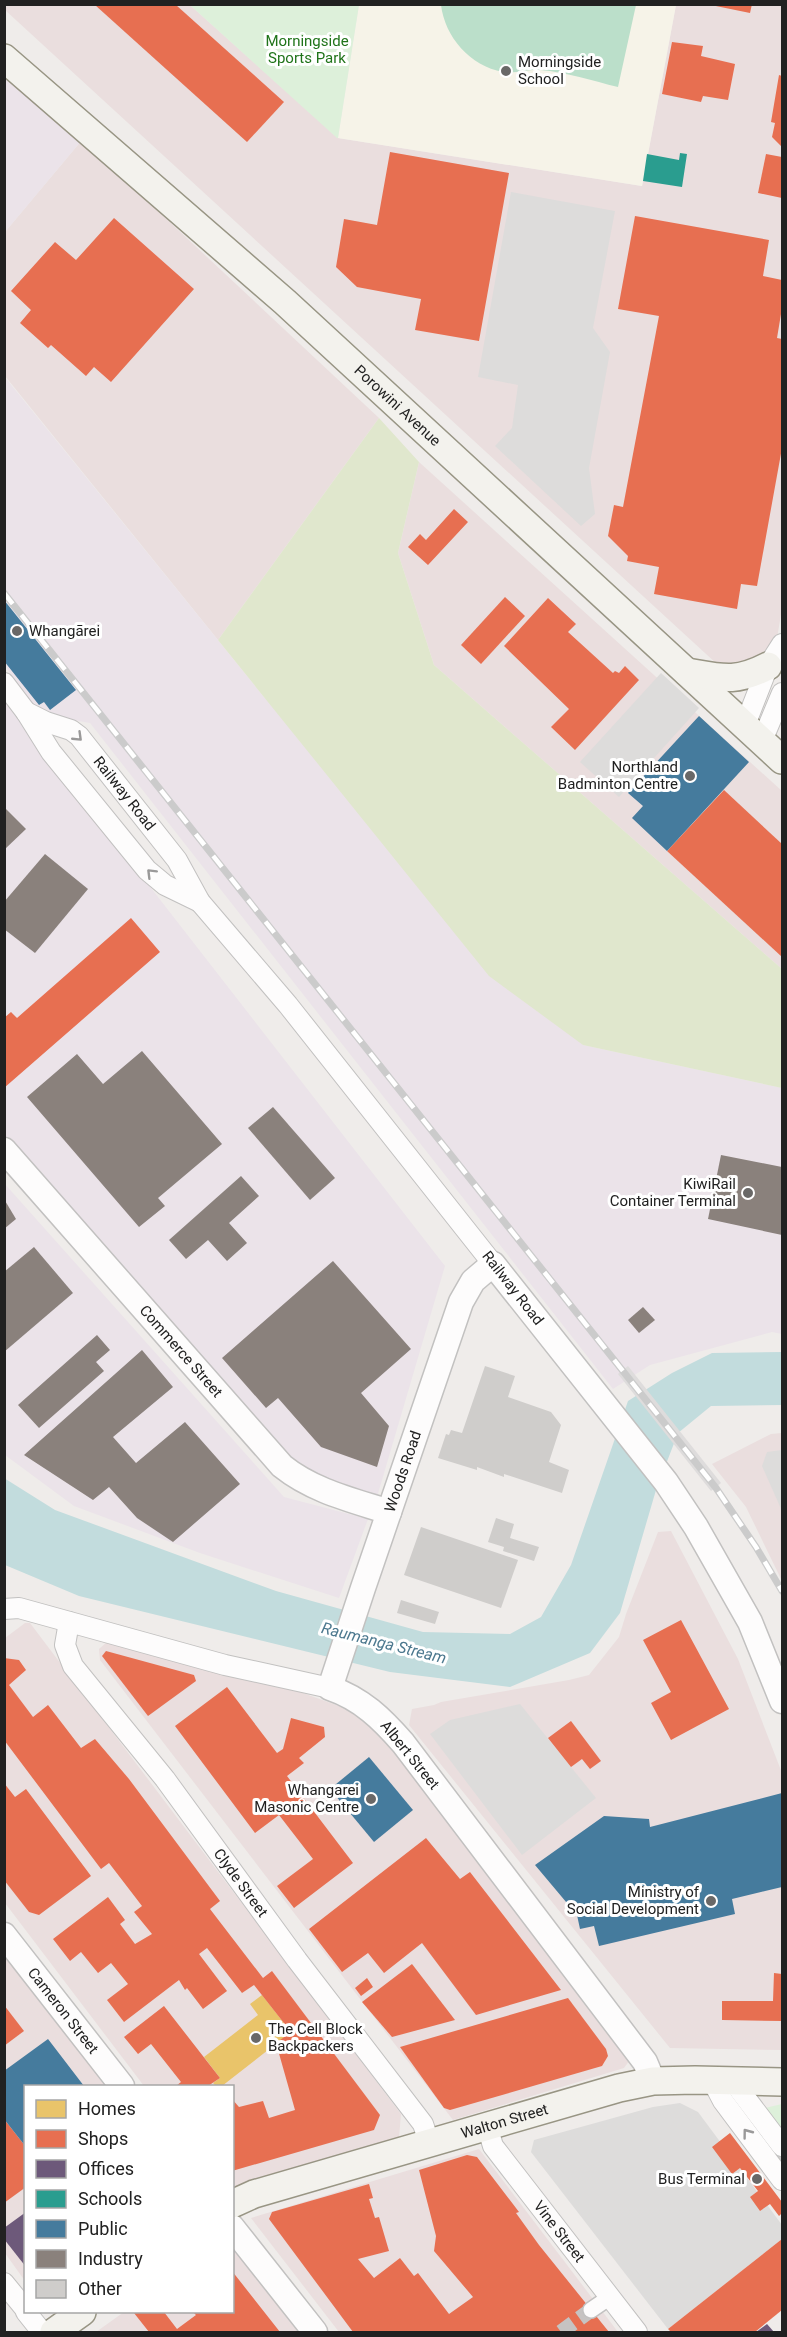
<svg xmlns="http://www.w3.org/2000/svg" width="787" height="2337" font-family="Roboto,sans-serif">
	<rect width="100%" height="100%" fill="#efecea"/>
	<g fill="#eadede">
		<path d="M4 5H190L338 138 642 186 676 5H782V608L774 657 730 676 5 10Z"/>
		<path d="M82 140 379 418 218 640 5 376V232Z"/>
		<path d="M419 462 782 791V969L434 665 398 553Z"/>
		<path d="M782 1433V1581L746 1507 712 1464 771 1434Z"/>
		<path d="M671 1531 738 1659 782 1773V2050L670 2048 409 1725 412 1709 434 1705 441 1702 569 1680 589 1675 619 1637 626 1614 658 1532Z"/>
		<path d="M25 1623H30L401 2114 399 2138 233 2188 232 2086H144L5 1903V1638Z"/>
		<path d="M107 1642 267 1680 372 1718 632 2057 624 2068 453 2120 100 1660 99 1649Z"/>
		<path d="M4 1950 109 2086H26L25 2281 5 2253Z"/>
		<path d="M479 2149 618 2332H339L251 2218Z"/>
		<path d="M233 2245 298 2332H96L124 2312H232Z"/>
	</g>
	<g fill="#ebe3e9">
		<path d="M5 77 82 140 5 232Z"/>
		<path d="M4 376 264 697 583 1045 782 1088V1334L772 1332 650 1365 613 1389 90 723 39 714 5 666Z"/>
		<path d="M4 699 445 1266 377 1497 292 1475 5 1140Z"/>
		<path d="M4 1183 284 1497 368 1519 339 1598 200 1553 74 1506 5 1455Z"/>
	</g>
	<path fill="#f6f3e8" d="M359 5H676L642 186 338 138Z"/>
	<g fill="#dddcdb">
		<path d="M511 192 615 211 593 328 610 352 589 468 595 514 581 526 495 446 512 428 518 385 478 377Z"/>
		<path d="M661 673 699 708 619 797 580 762Z"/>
		<path d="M782 1450V1511L762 1466 767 1452Z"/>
		<path d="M520 1704 596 1798 522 1855 430 1734 450 1720Z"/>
		<path d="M680 2103 698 2112 782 2225V2239L668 2329 531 2152 534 2140 653 2107Z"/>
	</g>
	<path fill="#e0e7cd" d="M379 418 419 462 398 553 434 665 782 969V1088L583 1045 489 976 218 640Z"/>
	<g fill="#ddf0da">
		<path d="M190 5H359L338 138H337Z"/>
		<path d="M782 2104V2139L764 2114 765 2108Z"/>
	</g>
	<path fill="#bbdfca" d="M441 5V4L636 5 618 87C593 81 566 72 540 70 528 69 516 74 503 72 470 66 445 37 441 5Z"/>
	<path fill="#c2dcdd" d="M782 1352V1405L711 1406 678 1433 656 1490 620 1613 590 1653 510 1687 390 1672 79 1596 5 1565 4 1478 55 1510 276 1591 423 1632 510 1634 541 1617 571 1565 628 1401 672 1373 712 1353Z"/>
	<path fill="#dedcdc" d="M628 1366 721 1483 711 1491 618 1374Z"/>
	<path fill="#e9c46a" d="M262 1995 291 2032 222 2086H216L213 2083 220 2078 204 2057 258 2015 250 2004Z"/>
	<g fill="#e76f51">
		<path d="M706 4H752L750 13Z"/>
		<path d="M95 5H176L284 102 247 142Z"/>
		<path d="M672 42 703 46 701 56 735 64 728 100 703 96 701 102 662 94Z"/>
		<path d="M779 75 782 76V147L772 137 775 123 771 122Z"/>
		<path d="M390 152 509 173 479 341 415 330 421 299 357 287 336 267 344 219 377 225Z"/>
		<path d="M766 154 782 157V198L758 193Z"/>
		<path d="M635 216 769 240 763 276 782 280V308L777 338 782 339V448L757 586 741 584 737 609 654 594 659 567 627 561 628 556 608 536 614 505 623 507 659 316 618 309Z"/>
		<path d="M114 218 194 289 111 382 94 367 86 376 51 345 48 348 20 323 31 310 11 291 55 242 76 260Z"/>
		<path d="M454 509 468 522 428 565 408 547 420 534 426 540Z"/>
		<path d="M505 597 525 616 481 664 461 645Z"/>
		<path d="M548 598 576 624 568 632 613 673 615 671 619 673 625 666 639 680 575 750 551 727 569 709 504 646Z"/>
		<path d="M724 790 782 844V957L667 851Z"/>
		<path d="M131 918 160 952 4 1088V1018L11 1012 17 1018Z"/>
		<path d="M681 1620 729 1709 671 1740 651 1703 671 1692 643 1640Z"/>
		<path d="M106 1651 194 1675 196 1681 148 1716 102 1656Z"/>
		<path d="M4 1658 19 1660 26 1670 9 1685 33 1717 48 1705 81 1748 95 1739 129 1779 220 1901 210 1909 263 1978 272 1971 380 2115 374 2130 232 2171V2099L239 2107 263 2101 269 2118 295 2110 276 2043 291 2032 254 1985 242 1993 207 1948 199 1954 227 1991 203 2009 187 1988 185 1990 179 1980 124 2022 107 2000 128 1984 111 1963 98 1973 81 1952 70 1961 53 1939 108 1897 125 1920 120 1924 135 1944 152 1934 134 1912 142 1906 109 1863 101 1869 4 1740Z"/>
		<path d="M227 1687 277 1753 283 1749 291 1718 324 1727 325 1737 299 1758 304 1763 287 1776 353 1863 294 1908 277 1886 313 1859 279 1815 255 1833 175 1726Z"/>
		<path d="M571 1721 601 1761 590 1769 582 1759 571 1767 548 1738Z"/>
		<path d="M4 1783 15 1797 26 1789 91 1876 39 1915 29 1912 4 1880Z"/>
		<path d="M426 1838 460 1879 470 1872 561 1990 476 2015 422 1943 384 1973 368 1953 342 1972 309 1929Z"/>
		<path d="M412 1964 455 2020 392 2037 362 2002Z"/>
		<path d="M774 1973 782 1974V2021L722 2020V2001H773Z"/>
		<path d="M367 1978 373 1987 361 1996 355 1988Z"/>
		<path d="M568 1998 606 2049 608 2056 602 2066 450 2110 444 2108 400 2047Z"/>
		<path d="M4 2005 24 2031 4 2046Z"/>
		<path d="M164 2006 220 2078 208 2086H176L181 2082 151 2044 138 2054 124 2037Z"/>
		<path d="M4 2119 26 2147V2187L4 2203Z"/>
		<path d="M730 2133 782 2202V2213L779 2216 770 2204 760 2211 750 2197 758 2191 740 2168 732 2174 712 2147Z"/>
		<path d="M467 2155 477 2157 519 2212 516 2213 539 2245 609 2332H353L269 2219 272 2212 369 2184 373 2198 369 2199 375 2218 379 2217 389 2251 358 2259 374 2278 400 2258 414 2276 418 2273 449 2314 473 2297 434 2251 436 2236 419 2170Z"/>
		<path d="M782 2239V2310L755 2332H671L668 2329Z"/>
		<path d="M232 2271 280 2332H149L134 2313 164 2312 177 2329 196 2315 193 2312H232Z"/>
	</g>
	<g fill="#6d597a">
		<path d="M26 2212V2267L4 2239V2228Z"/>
		<path d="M767 2324 774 2332H756Z"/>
	</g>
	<path fill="#2a9d8f" d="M680 153 687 154 682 187 643 181 647 154 679 160Z"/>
	<g fill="#457b9d">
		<path d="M4 600 76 690 50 710 44 702 39 705 4 661Z"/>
		<path d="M699 716 749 762 667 851 632 818 643 806 628 793Z"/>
		<path d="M369 1757 413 1810 374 1842 330 1789Z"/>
		<path d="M782 1793V1887L732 1899 735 1914 599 1946 594 1926 580 1929 577 1915 535 1865 604 1816 649 1819 650 1827Z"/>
		<path d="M48 2039 84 2086H26V2147L4 2119V2071Z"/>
	</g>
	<g fill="#8a817c">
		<path d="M4 807 26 829 4 850Z"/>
		<path d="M45 854 88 889 35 953 4 929V902Z"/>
		<path d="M142 1051 222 1144 158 1198 165 1206 139 1227 27 1097 77 1054 103 1084Z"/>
		<path d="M273 1107 335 1178 310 1200 248 1128Z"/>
		<path d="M721 1155 782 1167V1235L708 1219Z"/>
		<path d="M241 1176 259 1196 229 1223 247 1243 227 1261 208 1240 186 1259 169 1240Z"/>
		<path d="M4 1199 16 1219 4 1229Z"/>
		<path d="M34 1247 73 1293 4 1352V1272Z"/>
		<path d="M333 1261 411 1349 361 1393 389 1426 377 1467 321 1447 278 1398 266 1408 222 1358Z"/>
		<path d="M643 1307 655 1320 639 1333 628 1320Z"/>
		<path d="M97 1335 110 1350 96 1362 104 1371 39 1428 18 1405Z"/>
		<path d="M142 1350 173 1387 113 1437 136 1463 185 1422 240 1484 173 1542 137 1518 109 1487 93 1500 24 1455Z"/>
	</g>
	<g fill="#cfcdcb">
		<path d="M485 1366 515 1376 508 1397 551 1412 561 1425 549 1462 569 1470 562 1493 504 1474V1477L477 1467V1470L438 1458 446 1434 449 1435 451 1430 462 1433Z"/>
		<path d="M496 1518 514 1524 510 1538 539 1547 534 1561 503 1551 504 1547 488 1542Z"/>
		<path d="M421 1527 518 1560 501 1608 404 1575Z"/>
		<path d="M401 1600 439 1612 435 1624 397 1613Z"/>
		<path d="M745 2109 782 2158V2167L740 2113Z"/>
	</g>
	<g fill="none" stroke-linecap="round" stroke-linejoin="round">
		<path stroke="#c6c3c2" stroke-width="15" stroke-dasharray="15 8" stroke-linecap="butt" d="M561 2332 591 2310"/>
		<g stroke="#c2c1c0" stroke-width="18">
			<path id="pedestrian" d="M591 2310 610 2297"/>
		</g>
		<g stroke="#c2c1c0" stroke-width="22">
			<g id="minor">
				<path d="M4 683 26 712 51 752 147 870 165 885 200 902"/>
				<path id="s1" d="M26 712 46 722 71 730 79 736 177 860 200 902 288 1005 493 1264"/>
				<path d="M745 725 768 666 782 644"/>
				<path d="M762 741 782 693"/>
				<path d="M4 1609 19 1608 225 1665 330 1688"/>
				<path id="s2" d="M69 1622 65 1645 73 1666 165 1779 297 1960 423 2124 429 2142"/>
				<path d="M712 2080 723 2101 782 2180"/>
				<path d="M732 2080 782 2146"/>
				<path id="s3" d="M487 2126 493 2146 637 2332"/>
				<path d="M4 2283 26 2310"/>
				<path d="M26 2312 42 2332"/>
			</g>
		</g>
		<g stroke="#c2c1c0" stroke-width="27">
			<g id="tertiary">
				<path id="s4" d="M4 1150 282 1466C313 1491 352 1500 389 1512"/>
				<path id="s5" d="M4 1935 122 2086"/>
				<path id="s6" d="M653 2081 645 2062 403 1743C382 1719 362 1699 330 1688L363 1588 461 1302 473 1281 493 1264 666 1482 696 1527 750 1622 782 1701"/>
				<path d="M232 2227 315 2332"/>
			</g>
		</g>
		<g stroke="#989584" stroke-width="30">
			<g id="secondary">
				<path id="s7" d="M4 58 285 302 782 760"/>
				<path d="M687 672C722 678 735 683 768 666"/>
				<path id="s8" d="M232 2204 254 2194 619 2088 653 2081 695 2080 782 2082"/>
				<path d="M54 2332 82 2312"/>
			</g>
		</g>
		<use href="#pedestrian" stroke="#fdfcfc" stroke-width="15"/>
		<use href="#minor" stroke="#fdfcfc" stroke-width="20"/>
		<use href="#tertiary" stroke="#fdfcfc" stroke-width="24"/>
		<use href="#secondary" stroke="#f3f2ed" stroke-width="27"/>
		<g stroke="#cbcbcb" stroke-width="7">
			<path id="rail" d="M4 593 716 1488 756 1547 782 1591"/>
		</g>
		<use href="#rail" stroke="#fff" stroke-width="4.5" stroke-dasharray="14" stroke-linecap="butt"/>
	</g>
	<defs><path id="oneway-chevron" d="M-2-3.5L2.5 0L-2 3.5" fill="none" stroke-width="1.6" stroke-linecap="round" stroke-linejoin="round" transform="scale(1.5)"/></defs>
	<g stroke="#9a9999">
		<use href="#oneway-chevron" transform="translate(78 737) rotate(44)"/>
		<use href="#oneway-chevron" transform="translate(151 873) rotate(-135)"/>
		<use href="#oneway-chevron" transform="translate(747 2133) rotate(-127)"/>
	</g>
	<g fill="#696867" stroke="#fff" stroke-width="2">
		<circle cx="506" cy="71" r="6"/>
		<circle cx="17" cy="631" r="6"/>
		<circle cx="690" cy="776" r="6"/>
		<circle cx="748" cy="1193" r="6"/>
		<circle cx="371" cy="1799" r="6"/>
		<circle cx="711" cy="1901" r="6"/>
		<circle cx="256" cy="2038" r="6"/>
		<circle cx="757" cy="2179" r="6"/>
	</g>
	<g text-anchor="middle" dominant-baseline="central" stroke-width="6" stroke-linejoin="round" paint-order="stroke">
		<g font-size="15" fill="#20741a" stroke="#fff">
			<text x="307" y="41">Morningside<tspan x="307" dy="17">Sports Park</tspan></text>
		</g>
		<g font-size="15" fill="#212121" stroke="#fff" text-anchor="end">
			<text x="518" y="62" text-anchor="start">Morningside<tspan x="518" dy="17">School</tspan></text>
			<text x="29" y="631" text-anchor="start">Whangārei</text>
			<text x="678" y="767">Northland<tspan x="678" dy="17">Badminton Centre</tspan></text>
			<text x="736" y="1184">KiwiRail<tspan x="736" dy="17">Container Terminal</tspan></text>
			<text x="359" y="1790">Whangarei<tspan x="359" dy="17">Masonic Centre</tspan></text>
			<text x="699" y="1892">Ministry of<tspan x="699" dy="17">Social Development</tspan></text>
			<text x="268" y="2029" text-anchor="start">The Cell Block<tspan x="268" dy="17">Backpackers</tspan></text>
			<text x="745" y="2179">Bus Terminal</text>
		</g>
		<g font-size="15" fill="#212121" stroke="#fff">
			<text stroke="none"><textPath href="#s7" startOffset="525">Porowini Avenue</textPath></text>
			<text stroke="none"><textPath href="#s1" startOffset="132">Railway Road</textPath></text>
			<text transform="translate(513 1288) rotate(52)">Railway Road</text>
			<text stroke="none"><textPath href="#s4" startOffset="268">Commerce Street</textPath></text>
			<text stroke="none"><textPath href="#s6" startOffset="742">Woods Road</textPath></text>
			<text transform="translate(410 1755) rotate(51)">Albert Street</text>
			<text stroke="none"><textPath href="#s2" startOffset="320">Clyde Street</textPath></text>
			<text stroke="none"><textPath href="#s5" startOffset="96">Cameron Street</textPath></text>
			<text stroke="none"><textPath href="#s8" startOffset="285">Walton Street</textPath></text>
			<text stroke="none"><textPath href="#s3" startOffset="129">Vine Street</textPath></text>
		</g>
		<g font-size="16" font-style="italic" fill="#4d798f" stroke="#fff">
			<text transform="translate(384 1643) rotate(14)">Raumanga Stream</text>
		</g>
	</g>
	<rect width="787" height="2337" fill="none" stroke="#212121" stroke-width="12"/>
	<rect x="24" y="2085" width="210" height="228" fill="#ffffff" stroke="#a6a6a6" stroke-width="1.5"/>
	<rect x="36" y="2100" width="30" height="18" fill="#e9c46a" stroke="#a6a6a6" stroke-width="1.5"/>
	<text x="78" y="2115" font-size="18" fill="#212121">Homes</text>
	<rect x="36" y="2130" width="30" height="18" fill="#e76f51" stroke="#a6a6a6" stroke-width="1.5"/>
	<text x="78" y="2145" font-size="18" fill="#212121">Shops</text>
	<rect x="36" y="2160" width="30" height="18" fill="#6d597a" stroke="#a6a6a6" stroke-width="1.5"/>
	<text x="78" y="2175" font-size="18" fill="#212121">Offices</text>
	<rect x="36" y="2190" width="30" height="18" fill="#2a9d8f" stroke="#a6a6a6" stroke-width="1.5"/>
	<text x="78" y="2205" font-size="18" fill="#212121">Schools</text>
	<rect x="36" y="2220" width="30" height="18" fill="#457b9d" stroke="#a6a6a6" stroke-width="1.5"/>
	<text x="78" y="2235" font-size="18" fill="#212121">Public</text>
	<rect x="36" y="2250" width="30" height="18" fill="#8a817c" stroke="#a6a6a6" stroke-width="1.5"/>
	<text x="78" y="2265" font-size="18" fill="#212121">Industry</text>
	<rect x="36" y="2280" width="30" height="18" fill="#cfcdcb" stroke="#a6a6a6" stroke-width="1.5"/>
	<text x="78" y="2295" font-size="18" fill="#212121">Other</text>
</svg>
